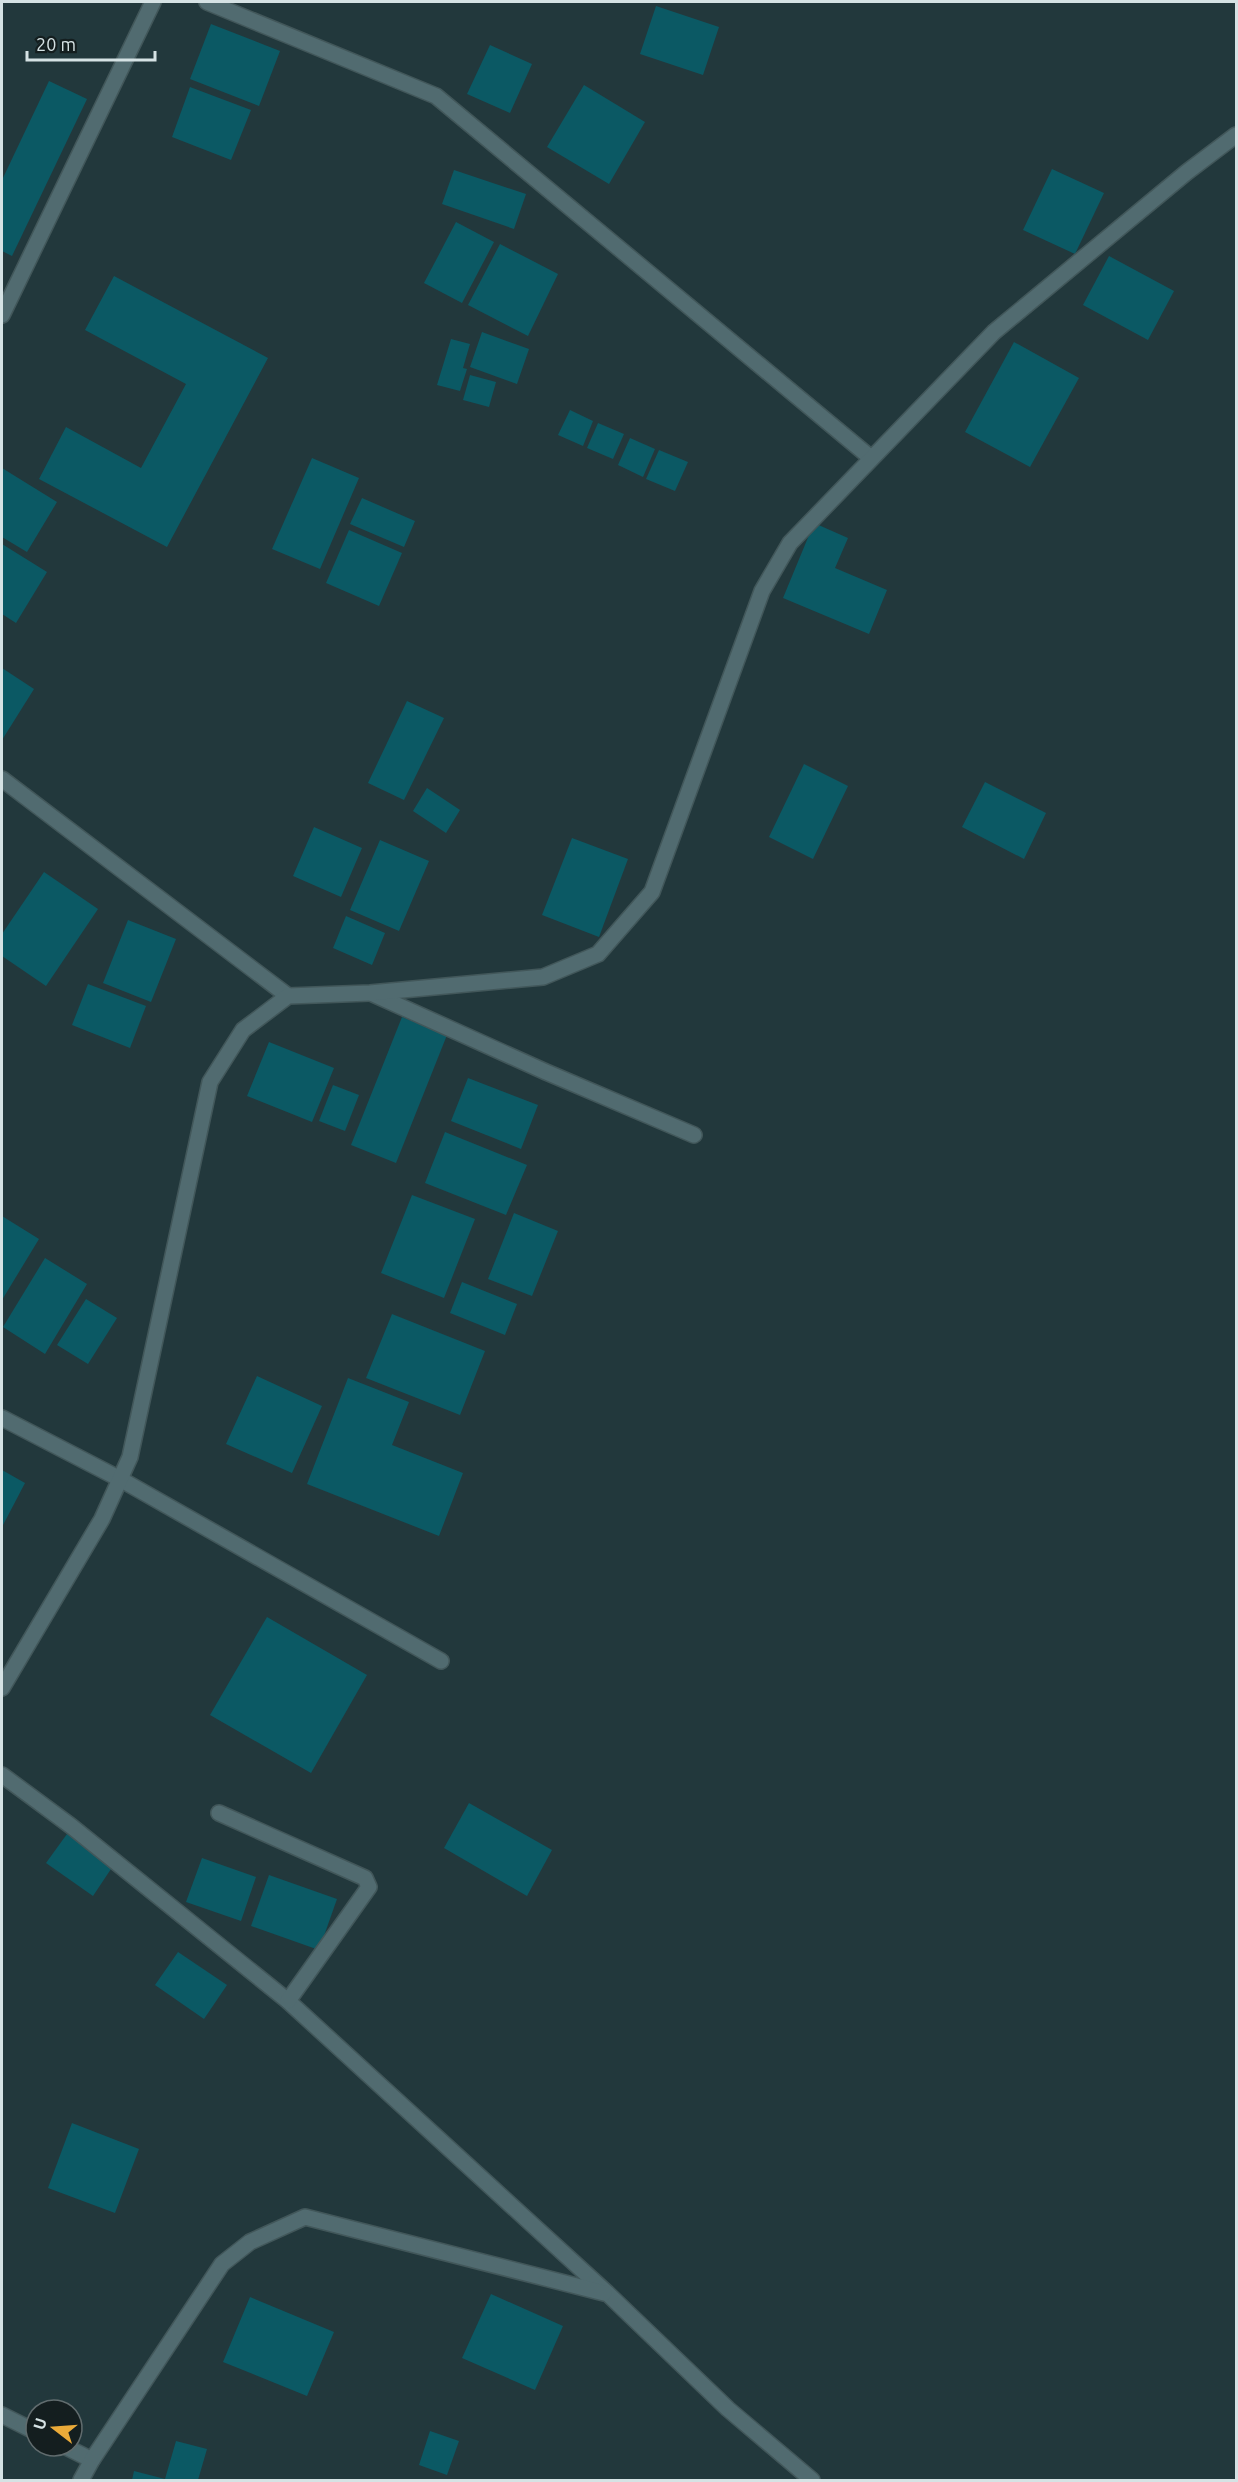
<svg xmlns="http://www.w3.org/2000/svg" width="1238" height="2482" font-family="Ubuntu,sans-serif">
	<rect width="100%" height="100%" fill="#22383c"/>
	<g fill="#0b5964">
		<path d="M656 6 719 27 703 75 640 54Z"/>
		<path d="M211 24 280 51 259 106 190 79Z"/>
		<path d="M490 45 532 64 510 113 467 94Z"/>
		<path d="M49 81 87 99 12 256 2 251V180Z"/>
		<path d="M584 85 645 122 609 184 547 147Z"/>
		<path d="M190 87 251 110 231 160 172 137Z"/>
		<path d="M1052 169 1104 193 1075 254 1023 230Z"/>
		<path d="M454 170 526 194 514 229 442 204Z"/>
		<path d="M456 222 494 242 462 303 424 283Z"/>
		<path d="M500 244 558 274 528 336 468 305Z"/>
		<path d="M1109 256 1174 291 1148 340 1083 305Z"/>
		<path d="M114 276 268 358 167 547 39 479 66 427 141 468 186 384 85 330Z"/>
		<path d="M482 332 529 349 517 384 470 367Z"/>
		<path d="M451 339 470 344 463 368 467 369 460 391 437 385Z"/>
		<path d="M1014 342 1079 378 1030 467 965 432Z"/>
		<path d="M470 375 496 382 489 407 463 400Z"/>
		<path d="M570 410 593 421 583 446 558 435Z"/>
		<path d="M598 423 624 434 613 459 587 448Z"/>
		<path d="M630 438 655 449 643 477 618 465Z"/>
		<path d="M659 450 688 462 675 491 646 479Z"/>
		<path d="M312 458 359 478 320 569 272 549Z"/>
		<path d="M2 468 57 502 27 552 2 537Z"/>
		<path d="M362 498 415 521 404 547 350 524Z"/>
		<path d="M814 523 848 538 835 568 887 590 869 634 783 598Z"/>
		<path d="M349 530 402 553 379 606 326 583Z"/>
		<path d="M2 544 47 572 16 623 2 614Z"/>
		<path d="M2 668 34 689 2 740Z"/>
		<path d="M407 701 444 718 404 800 368 783Z"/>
		<path d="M804 764 848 786 813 859 769 837Z"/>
		<path d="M985 782 1046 813 1024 859 962 827Z"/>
		<path d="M427 788 460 810 446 833 413 811Z"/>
		<path d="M314 827 362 848 341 897 293 876Z"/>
		<path d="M572 838 628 859 599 937 542 915Z"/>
		<path d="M380 840 429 861 399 931 350 910Z"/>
		<path d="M44 872 98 909 46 986 2 956V934Z"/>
		<path d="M346 916 385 933 372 965 333 948Z"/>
		<path d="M128 920 176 939 151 1002 103 983Z"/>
		<path d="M88 984 146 1006 130 1048 72 1025Z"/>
		<path d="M402 1017 447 1035 396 1163 351 1145Z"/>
		<path d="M269 1042 334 1068 312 1122 247 1096Z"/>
		<path d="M468 1078 538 1105 521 1149 451 1121Z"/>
		<path d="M333 1085 359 1095 345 1131 319 1121Z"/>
		<path d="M445 1132 527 1165 506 1215 425 1183Z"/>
		<path d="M412 1195 475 1219 444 1298 381 1273Z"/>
		<path d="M514 1213 558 1231 532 1296 488 1279Z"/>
		<path d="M2 1216 39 1239 2 1300Z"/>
		<path d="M45 1258 87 1284 45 1354 3 1327Z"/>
		<path d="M462 1282 517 1304 505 1335 450 1313Z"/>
		<path d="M86 1299 117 1318 88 1364 57 1345Z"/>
		<path d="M392 1314 485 1351 460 1415 366 1378Z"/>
		<path d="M257 1376 322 1406 292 1473 226 1444Z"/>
		<path d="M348 1378 409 1402 392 1445 463 1473 439 1536 307 1484Z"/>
		<path d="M2 1470 25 1483 2 1527Z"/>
		<path d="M267 1617 367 1675 311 1773 210 1715Z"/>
		<path d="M469 1803 552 1850 527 1896 444 1848Z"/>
		<path d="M67 1834 113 1866 93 1896 46 1863Z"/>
		<path d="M202 1858 256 1877 241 1921 186 1902Z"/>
		<path d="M269 1875 337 1899 319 1950 251 1926Z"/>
		<path d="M178 1952 227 1985 204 2019 155 1985Z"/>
		<path d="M72 2123 139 2149 115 2213 48 2188Z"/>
		<path d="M491 2294 563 2326 535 2390 462 2358Z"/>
		<path d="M250 2297 334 2332 307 2396 223 2362Z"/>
		<path d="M430 2431 459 2441 447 2475 419 2465Z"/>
		<path d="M176 2441 207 2449 198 2480H132L134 2471 165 2479Z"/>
	</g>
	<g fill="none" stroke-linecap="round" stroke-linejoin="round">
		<g stroke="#42575a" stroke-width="18">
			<g id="street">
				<path d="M207 2 436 96 871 458"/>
				<path d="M2 315 153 2"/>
				<path d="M2 779 288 996"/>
				<path d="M373 994 546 1072 694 1135"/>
				<path d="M2 1418 120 1479 441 1661"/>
				<path d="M2 1688 102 1519 130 1457 210 1082 243 1030 288 996 370 993 543 977 598 954 652 892 762 591 790 543 994 332 1187 172 1236 135"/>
				<path d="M2 1775 71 1826 288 2001 607 2293 728 2409 812 2480"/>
				<path d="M219 1813 365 1878 369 1887 288 2001"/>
				<path d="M2 2415 36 2432"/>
				<path d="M64 2446 92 2460"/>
				<path d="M81 2480 92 2460 222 2264 250 2242 305 2217 604 2293"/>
			</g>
		</g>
		<use href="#street" stroke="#516b70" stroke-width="15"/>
	</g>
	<rect width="1238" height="2482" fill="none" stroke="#d5e2e4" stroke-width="6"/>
	<g transform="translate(54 2428) rotate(287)"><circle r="28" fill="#141e1f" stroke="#616c6e" stroke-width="1.5"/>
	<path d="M0-4.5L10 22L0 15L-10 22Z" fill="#eaaa39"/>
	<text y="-9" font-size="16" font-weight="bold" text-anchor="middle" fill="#d5e2e4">U</text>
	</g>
	<path d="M27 51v9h128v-9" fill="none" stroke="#d5e2e4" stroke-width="3"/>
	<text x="36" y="51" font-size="18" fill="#d5e2e4" stroke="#141e1f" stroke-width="4.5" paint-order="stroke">20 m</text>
</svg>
